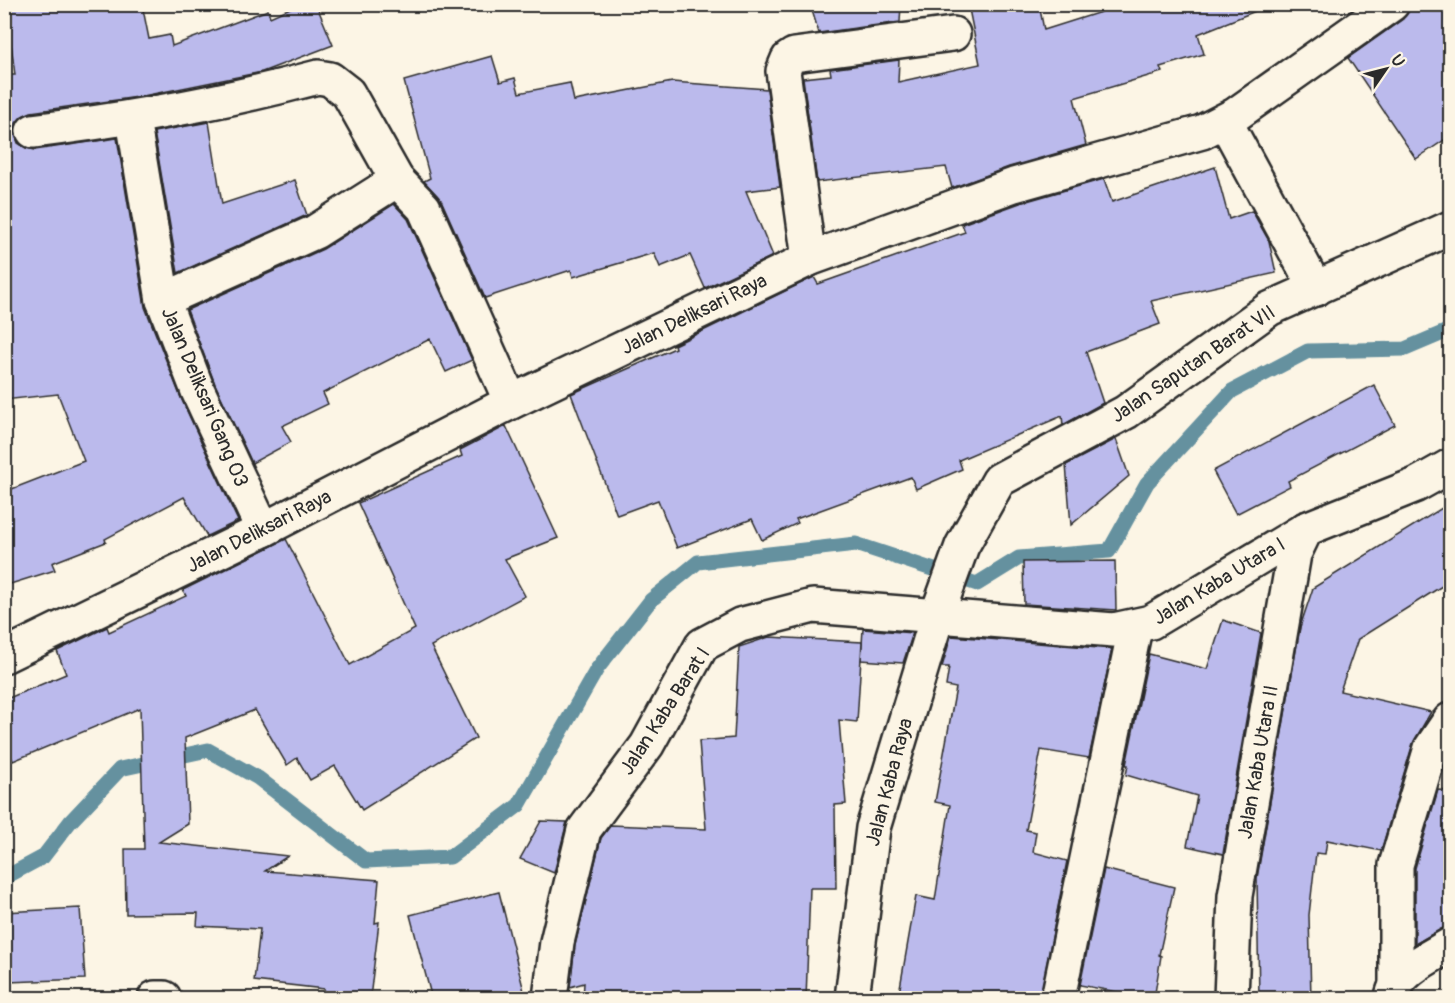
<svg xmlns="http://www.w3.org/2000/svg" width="1455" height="1003" font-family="Pangolin,sans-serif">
	<rect width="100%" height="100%" fill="#fcf5e5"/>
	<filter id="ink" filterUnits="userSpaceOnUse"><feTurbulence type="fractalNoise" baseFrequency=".0167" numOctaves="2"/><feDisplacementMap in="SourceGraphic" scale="12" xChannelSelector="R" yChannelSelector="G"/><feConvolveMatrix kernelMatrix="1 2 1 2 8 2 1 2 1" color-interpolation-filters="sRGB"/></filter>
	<g filter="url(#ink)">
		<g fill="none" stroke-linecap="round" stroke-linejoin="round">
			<path stroke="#65919f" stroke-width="15" d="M4 878 43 857 70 822 120 769 208 750 258 778 366 861 450 857 519 805 597 669 651 600 698 562 856 544 977 584 1019 558 1109 551 1147 483 1232 391 1308 351 1405 349 1450 330"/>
		</g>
		<g fill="#bbbaec" stroke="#2b2b2b" stroke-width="1.5">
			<path d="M6 4H142L149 39 170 35 172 46 268 10 270 17 299 4H316L333 45 262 72 138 97 31 112 22 116 16 123 15 134 18 143 26 148 35 150 117 138 145 307 181 398 238 521 207 536 184 497 105 539 106 542 52 563 55 570 4 586V492L84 461 58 394 4 400V133H11L7 75H15Z"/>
			<path d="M810 4H901L900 22 819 33Z"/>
			<path d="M968 4H1039L1044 30 1126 4 1268 6 1198 34 1204 54 1160 67 1162 72 1074 98 1086 145 1009 167 952 188 946 167 817 182 803 78 831 75 830 69 899 60 898 82 980 64Z"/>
			<path d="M1412 4H1450V136L1416 159 1348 58 1403 19Z"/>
			<path d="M492 56 500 82 515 78 519 93 570 83 574 101 672 82 767 89 780 187 746 191 773 256 705 288 690 255 660 267 654 253 573 277 571 270 485 298 441 200 424 181 430 178 404 81Z"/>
			<path d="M209 122 222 204 295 180 307 215 178 273 154 132Z"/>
			<path d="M1215 167 1229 219 1252 211 1269 241 1276 273 1151 301 1160 324 1086 352 1103 403 1063 425 1062 416 959 460 962 469 916 489 911 477 796 519 798 523 762 540 752 519 677 548 658 500 617 515 571 394 675 348 674 345 814 277 818 284 965 232 962 224 1020 203 1104 179 1112 202Z"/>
			<path d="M394 204 408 219 472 360 446 372 430 339 323 393 328 404 282 426 291 442 252 463 215 384 187 310 323 249Z"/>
			<path d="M1374 385 1395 425 1288 481 1290 486 1236 514 1213 471Z"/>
			<path d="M506 426 558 538 505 559 525 596 431 646 476 738 362 810 335 766 310 780 297 758 287 765 255 710 185 738 188 824 159 842 288 856 265 871 379 880 375 923 379 922 370 998 324 993V989L254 981 260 929 197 926 198 913 126 914 125 849H144L140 708 13 761 4 740V700L66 674 57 651 107 627 109 632 186 596 183 590 286 539 350 665 415 629 358 503 462 456 460 450Z"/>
			<path d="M1116 439 1129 476 1071 525 1066 465Z"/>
			<path d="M1450 503V581L1358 639 1340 691 1431 712 1413 743 1381 851 1327 840 1325 854 1316 853 1309 915 1311 999H1259L1257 878 1300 627 1313 588Z"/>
			<path d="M1115 561 1116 610 1024 604 1023 562Z"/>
			<path d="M1223 620 1261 633 1223 854 1187 846 1197 796 1126 775 1128 765H1126L1149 654 1207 669Z"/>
			<path d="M863 629 913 633 903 663 861 660Z"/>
			<path d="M951 636 1112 649 1089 758 1041 750 1026 830 1036 832 1033 852 1067 861 1040 999H898L916 896 935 900 950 805 935 802 956 688 946 686 949 667H942Z"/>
			<path d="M769 637 862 642 857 722 839 720 846 804 835 805 836 888H810L806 999H583L584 983 570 987 575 945 601 838 611 825 706 829 699 741 734 738 739 647Z"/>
			<path d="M1438 790 1450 791V926L1441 929 1415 944V868Z"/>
			<path d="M541 821 567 822 554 873 520 859Z"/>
			<path d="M1104 869 1174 887 1159 955 1161 956 1154 999 1080 985Z"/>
			<path d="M499 892 526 999H432L410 915Z"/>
			<path d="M80 908 85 979 8 982 4 912Z"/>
		</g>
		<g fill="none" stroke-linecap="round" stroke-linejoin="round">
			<g stroke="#2b2b2b" stroke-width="38">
				<g id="minor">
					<path d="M133 119 163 300 198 391 263 530"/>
					<path d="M1225 121 1316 289"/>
					<path d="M33 131C132 119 221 103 318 77L330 79 348 93 397 180 424 208 511 402"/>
					<path d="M809 259 783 71 788 59 794 55 953 34"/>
					<path d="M163 300 315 232 397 180"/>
					<path d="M4 656 263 530 511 402 809 259 1014 185 1202 132 1235 115 1392 4"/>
					<path d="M1396 984V865L1431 748 1450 720"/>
					<path d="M1392 997C1396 972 1430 957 1450 945"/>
					<path d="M155 998H164"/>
					<path d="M550 998 557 942 584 830 647 745 702 645 740 625 813 606 1114 630 1151 622 1306 529 1416 485 1450 466"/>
					<path d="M852 998 873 828 941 604 962 546 999 480 1126 412 1269 309 1450 228"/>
					<path d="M1058 998 1135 628"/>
					<path d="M1231 998 1235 896 1294 554 1306 529"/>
				</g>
			</g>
			<use href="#minor" stroke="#fcf5e5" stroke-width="33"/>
		</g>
	</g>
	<g text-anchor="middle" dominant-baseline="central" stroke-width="6" stroke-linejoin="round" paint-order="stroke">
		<g font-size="20" fill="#2b2b2b" stroke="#fcf5e5">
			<text transform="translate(694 314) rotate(-26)">Jalan Deliksari Raya</text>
			<text transform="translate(1193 364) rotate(-34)">Jalan Saputan Barat VII</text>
			<text transform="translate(205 397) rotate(67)">Jalan Deliksari Gang 03</text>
			<text transform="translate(259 531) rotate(-27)">Jalan Deliksari Raya</text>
			<text transform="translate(1219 581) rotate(-31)">Jalan Kaba Utara I</text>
			<text transform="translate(665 711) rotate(-57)">Jalan Kaba Barat I</text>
			<text transform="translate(1258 762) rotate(-80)">Jalan Kaba Utara II</text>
			<text transform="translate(889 782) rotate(-75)">Jalan Kaba Raya</text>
		</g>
	</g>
	<rect width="1455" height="1003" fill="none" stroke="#fcf5e5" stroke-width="24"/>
	<rect x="12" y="12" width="1431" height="979" fill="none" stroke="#2b2b2b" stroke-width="2" filter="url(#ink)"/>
	<g transform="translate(1386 69) rotate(55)" stroke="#fcf5e5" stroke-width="4.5" paint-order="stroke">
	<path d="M0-4.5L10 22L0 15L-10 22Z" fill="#2b2b2b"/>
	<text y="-9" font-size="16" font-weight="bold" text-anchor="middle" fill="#2b2b2b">U</text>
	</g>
</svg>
